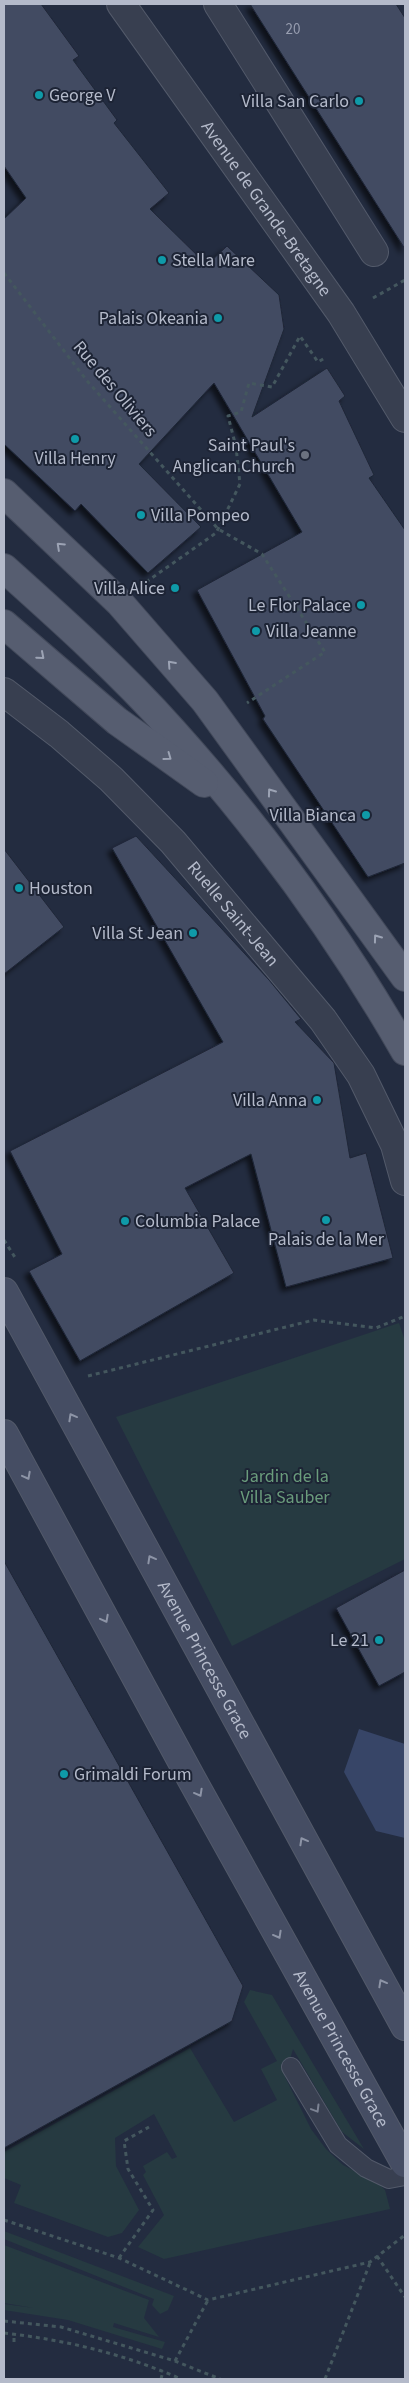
<svg xmlns="http://www.w3.org/2000/svg" width="409" height="2383" font-family="'Source Sans 3',sans-serif">
	<defs>
		<filter id="shadow"><feDropShadow dx="-4.5" dy="4.5" stdDeviation="2.5" flood-color="#0009"/></filter>
	</defs>
	<rect width="100%" height="100%" fill="#232c40"/>
	<g fill="#263a41">
		<path d="M399 1323 405 1341V1559L232 1646 116 1417Z"/>
		<path d="M250 1990 272 1995 364 2149 342 2132 293 2049 285 2077 311 2129 326 2149 343 2165 378 2183 385 2190 390 2209 164 2259 138 2247 164 2215 143 2175 146 2172 143 2166 167 2152 172 2159 177 2157 154 2114 115 2138 116 2166 139 2210 122 2233 108 2237 14 2203 21 2185 4 2178V2152L190 2048 234 2122 277 2100 261 2069 277 2061 244 2002Z"/>
		<path d="M4 2231 174 2296 168 2310 160 2314 152 2305 154 2299 4 2239Z"/>
		<path d="M4 2245 149 2300 144 2318 159 2337 114 2323 113 2327 165 2342 162 2349 68 2320 4 2310V2304L34 2308 4 2303Z"/>
	</g>
	<path fill="#374567" d="M359 1729 405 1744V1838L376 1831 344 1772Z"/>
	<g fill="#424b62" stroke="#1f2637" filter="url(#shadow)">
		<path d="M4 4H41L79 56 73 60 117 120 114 123 169 193 150 209 207 265 227 246 279 295 284 329 252 417 327 368 345 396 339 401 374 475 369 478 405 530V863L368 877 263 719 265 716 197 590 302 532 214 383 139 464 201 527 148 573 81 504 75 511 4 444V219L26 198 4 166Z"/>
		<path d="M250 4H396L405 18V249Z"/>
		<path d="M136 836 269 980 301 1019 295 1022 334 1063 350 1158 366 1153 393 1258 286 1287 251 1154 185 1188 234 1273 80 1361 29 1271 62 1254 10 1151 223 1042 112 848Z"/>
		<path d="M4 849 64 927 4 974Z"/>
		<path d="M4 1561 243 1986 232 2021 4 2148Z"/>
		<path d="M405 1570V1672L379 1686 336 1608Z"/>
	</g>
	<g fill="none" stroke-linecap="round" stroke-linejoin="round">
		<g stroke="#535a6a" stroke-width="20">
			<path id="lane" d="M291 2067 338 2145 366 2168 389 2179 405 2176"/>
		</g>
		<g stroke="#535a6a" stroke-width="30">
			<g id="street">
				<path id="s1" d="M121 4 341 313 405 418"/>
				<path d="M218 4 374 252"/>
				<path id="s2" d="M4 692 59 734 111 779 173 842 323 1020 361 1075 395 1145 405 1181"/>
			</g>
		</g>
		<g stroke="#535a6a" stroke-width="30">
			<g id="secondary">
				<path id="s3" d="M4 1292 405 2026"/>
				<path id="s4" d="M4 1434 191 1778 405 2163"/>
			</g>
		</g>
		<g stroke="#414859" stroke-width="30">
			<g id="primary">
				<path d="M4 493 119 602 205 701 405 977"/>
				<path d="M4 568C62 620 120 672 172 730 261 829 339 936 405 1051"/>
				<path d="M4 624 117 721 204 783"/>
			</g>
		</g>
		<g stroke="#44575e" stroke-width="3" stroke-dasharray="4 4" stroke-linecap="butt">
			<path d="M4 273 88 382 218 529 262 554 325 652 247 703"/>
			<path d="M373 298 405 280"/>
			<path d="M146 582 216 533 218 529 240 484 236 447 228 416 241 412 249 383 272 387 300 336 318 362 325 358"/>
			<path d="M4 1240 16 1259"/>
			<path d="M88 1376 314 1320 376 1328 405 1316"/>
			<path d="M4 2220 119 2258 208 2300 370 2262 405 2235"/>
			<path d="M377 2256 405 2297"/>
			<path d="M119 2258 153 2210 128 2169 124 2141 149 2127"/>
			<path d="M4 2321 61 2327 175 2361 220 2379"/>
			<path d="M4 2333C66 2340 124 2354 181 2379"/>
			<path d="M14 2342V2334"/>
			<path d="M175 2361 208 2300"/>
			<path d="M161 2379 163 2371"/>
			<path d="M325 2379 370 2263"/>
		</g>
		<use href="#lane" stroke="#383f50" stroke-width="18"/>
		<use href="#street" stroke="#383f50" stroke-width="28"/>
		<use href="#secondary" stroke="#454d63" stroke-width="28"/>
		<use href="#primary" stroke="#565d70" stroke-width="28"/>
	</g>
	<defs><path id="oneway-chevron" d="M-2-3.5L2.5 0L-2 3.5" fill="none" stroke-width="1.6" stroke-linecap="round" stroke-linejoin="round" transform="scale(1.25)"/></defs>
	<g stroke="#9ca3b4">
		<use href="#oneway-chevron" transform="translate(60 546) rotate(-137)"/>
		<use href="#oneway-chevron" transform="translate(41 656) rotate(41)"/>
		<use href="#oneway-chevron" transform="translate(171 664) rotate(-132)"/>
		<use href="#oneway-chevron" transform="translate(168 757) rotate(36)"/>
		<use href="#oneway-chevron" transform="translate(271 792) rotate(-126)"/>
		<use href="#oneway-chevron" transform="translate(377 938) rotate(-126)"/>
	</g>
	<g stroke="#8d94a6">
		<use href="#oneway-chevron" transform="translate(72 1417) rotate(-119)"/>
		<use href="#oneway-chevron" transform="translate(27 1476) rotate(62)"/>
		<use href="#oneway-chevron" transform="translate(151 1559) rotate(-119)"/>
		<use href="#oneway-chevron" transform="translate(105 1619) rotate(62)"/>
		<use href="#oneway-chevron" transform="translate(199 1793) rotate(61)"/>
		<use href="#oneway-chevron" transform="translate(303 1841) rotate(-119)"/>
		<use href="#oneway-chevron" transform="translate(278 1935) rotate(61)"/>
		<use href="#oneway-chevron" transform="translate(382 1983) rotate(-119)"/>
	</g>
	<use stroke="#7c8393" href="#oneway-chevron" transform="translate(316 2109) rotate(59)"/>
	<g fill="#0f9aa8" stroke="#1d2435" stroke-width="2">
		<circle cx="39" cy="95" r="5"/>
		<circle cx="359" cy="101" r="5"/>
		<circle cx="162" cy="260" r="5"/>
		<circle cx="218" cy="318" r="5"/>
		<circle cx="75" cy="439" r="5"/>
		<circle cx="141" cy="515" r="5"/>
		<circle cx="175" cy="588" r="5"/>
		<circle cx="361" cy="605" r="5"/>
		<circle cx="256" cy="631" r="5"/>
		<circle cx="366" cy="815" r="5"/>
		<circle cx="19" cy="888" r="5"/>
		<circle cx="193" cy="933" r="5"/>
		<circle cx="317" cy="1100" r="5"/>
		<circle cx="326" cy="1220" r="5"/>
		<circle cx="125" cy="1221" r="5"/>
		<circle cx="379" cy="1640" r="5"/>
		<circle cx="64" cy="1774" r="5"/>
	</g>
	<circle fill="#6b7280" stroke="#1d2435" stroke-width="2" cx="305" cy="455" r="5"/>
	<g text-anchor="middle" dominant-baseline="central" stroke-width="4" stroke-linejoin="round" paint-order="stroke">
		<g font-size="15" fill="#989eb0">
			<text x="293" y="29">20</text>
		</g>
		<g font-size="18" fill="#b4baca" stroke="#1d2435" text-anchor="end">
			<text x="49" y="95" text-anchor="start">George V</text>
			<text x="349" y="101">Villa San Carlo</text>
			<text x="172" y="260" text-anchor="start">Stella Mare</text>
			<text x="208" y="318">Palais Okeania</text>
			<text x="295" y="445">Saint Paul's<tspan x="295" dy="21">Anglican Church</tspan></text>
			<text x="75" y="458" text-anchor="middle">Villa Henry</text>
			<text x="151" y="515" text-anchor="start">Villa Pompeo</text>
			<text x="165" y="588">Villa Alice</text>
			<text x="351" y="605">Le Flor Palace</text>
			<text x="266" y="631" text-anchor="start">Villa Jeanne</text>
			<text x="356" y="815">Villa Bianca</text>
			<text x="29" y="888" text-anchor="start">Houston</text>
			<text x="183" y="933">Villa St Jean</text>
			<text x="307" y="1100">Villa Anna</text>
			<text x="135" y="1221" text-anchor="start">Columbia Palace</text>
			<text x="326" y="1239" text-anchor="middle">Palais de la Mer</text>
			<text x="369" y="1640">Le 21</text>
			<text x="74" y="1774" text-anchor="start">Grimaldi Forum</text>
		</g>
		<g font-size="18" fill="#b4baca" stroke="#1d2435">
			<text stroke="none"><textPath href="#s1" startOffset="251">Avenue de Grande-Bretagne</textPath></text>
			<text transform="translate(115 389) rotate(50)">Rue des Oliviers</text>
			<text stroke="none"><textPath href="#s2" startOffset="320">Ruelle Saint-Jean</textPath></text>
			<text stroke="none"><textPath href="#s3" startOffset="419">Avenue Princesse Grace</textPath></text>
			<text stroke="none"><textPath href="#s4" startOffset="701">Avenue Princesse Grace</textPath></text>
		</g>
		<g font-size="18" fill="#6a9c7c" stroke="#1d2435">
			<text x="285" y="1476">Jardin de la<tspan x="285" dy="21">Villa Sauber</tspan></text>
		</g>
	</g>
	<rect width="409" height="2383" fill="none" stroke="#b4baca" stroke-width="10"/>
</svg>
